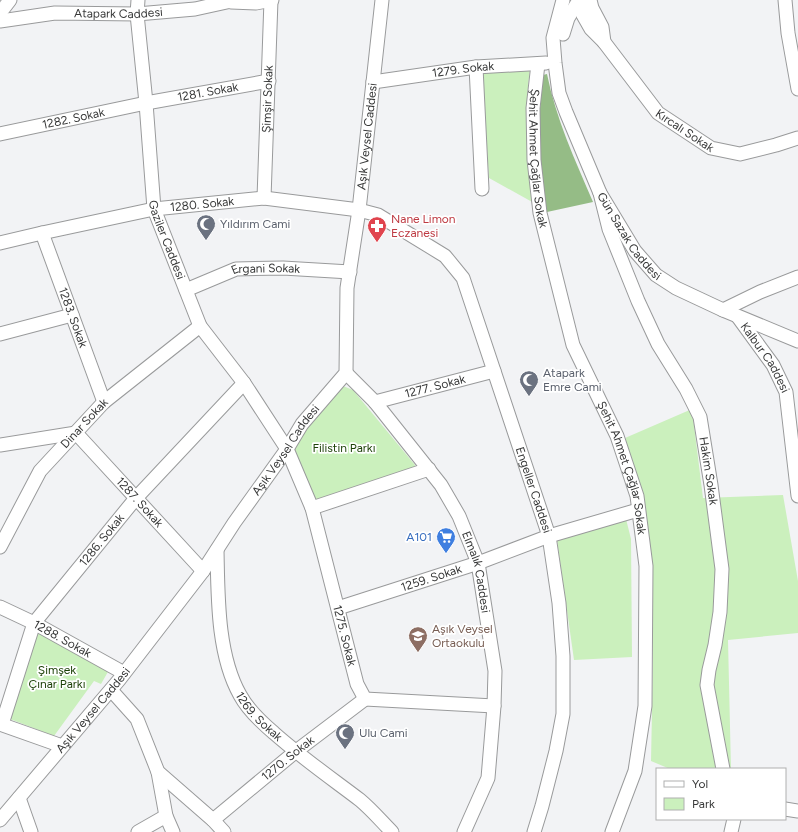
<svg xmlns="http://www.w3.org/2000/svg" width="798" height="832" font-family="Figtree,sans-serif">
	<rect width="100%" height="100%" fill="#f2f3f5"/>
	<g fill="#cbf0bd">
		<path d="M530 70C523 116 529 157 534 203L489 178 482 73Z"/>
		<path d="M343 386 353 390 415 465 414 470 313 502 292 450 302 433Z"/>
		<path d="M692 409 703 498 783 495 798 581V633L728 640 731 769H670L651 761 653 660 652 580 643 496 625 438Z"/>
		<path d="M626 519 631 539 632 657 574 660 557 540Z"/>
		<path d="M40 630 109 670 101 684 94 681 54 736 10 719 36 633Z"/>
	</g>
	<path fill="#95bc86" d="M547 74C556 119 575 160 593 202L547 212 542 184 538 130 543 75Z"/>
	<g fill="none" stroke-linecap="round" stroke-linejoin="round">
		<g stroke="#999a9b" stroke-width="15">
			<g id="minor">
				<path id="s1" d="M138 0 137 14 146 103 154 209 200 326 244 383 287 449 312 508 357 684 365 699 494 706"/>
				<path id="s2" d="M563 0 553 38 555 63 559 93 566 112 600 193 635 251 656 275 676 288 723 310 798 341"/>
				<path id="s3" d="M582 0 581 6 583 15 591 29 604 42 658 113 711 148 740 154 776 145 798 138"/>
				<path d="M590 0 592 8 602 27 604 42"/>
				<path d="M785 0 788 33 798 89"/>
				<path d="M231 2 256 3 272 0"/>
				<path d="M0 13 10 0"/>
				<path id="s4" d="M0 21 55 13 137 14 195 9 236 0"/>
				<path d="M563 34 568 18 579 0"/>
				<path id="s5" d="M538 64 533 108 534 160 540 213 573 345 617 436 637 496 646 566 645 706 635 771 612 832"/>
				<path d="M476 67 482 189"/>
				<path id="s6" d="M373 82 476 67 546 63"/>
				<path id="s7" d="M0 134 146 103 269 81"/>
				<path id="s8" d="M600 193 609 229 638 301 658 344 686 389 700 417 711 485 722 569 720 612 715 645 709 670 707 685 723 769"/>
				<path id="s9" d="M264 198 271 0"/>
				<path id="s10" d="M42 233 104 402"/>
				<path id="s11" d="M0 243 42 233 154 209 264 198 359 210 378 215 445 256 463 278 549 536 559 603 563 656V714L556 751 542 806 534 832"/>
				<path id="s12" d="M186 290 236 269 283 268 350 272"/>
				<path d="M723 310 760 292 798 277"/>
				<path id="s13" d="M738 317 773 365 786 392 798 496"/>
				<path d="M0 334 72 315"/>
				<path id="s14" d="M346 373 375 402 441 485 459 516 478 563 495 671 494 706 488 778 464 832"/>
				<path id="s15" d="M375 402 494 371"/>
				<path id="s16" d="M0 445 76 433 203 571"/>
				<path d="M312 508 429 469"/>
				<path id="s17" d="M0 547 40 471 104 402 200 326"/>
				<path id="s18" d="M217 550C218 596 217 654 240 695 248 710 261 722 274 733 301 757 331 778 360 800 372 810 382 822 392 832"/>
				<path id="s19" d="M0 607 34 623 124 673"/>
				<path id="s20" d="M338 608 478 563 549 536 638 510"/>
				<path d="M111 690 137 719 158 772 213 820 224 832"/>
				<path d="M0 724 62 746"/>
				<path id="s21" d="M2 724 34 623 136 498 244 383"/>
				<path d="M158 772 166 816 173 832"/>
				<path d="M19 798 31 832"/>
				<path d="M785 809 798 811"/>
				<path id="s22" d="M0 820 119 680 203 571 234 523 287 449 302 424 346 373 347 288 359 210 382 0"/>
				<path id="s23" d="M213 820 295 752 365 699"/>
				<path d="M138 832 166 816"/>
				<path d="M731 832 734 819"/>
			</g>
		</g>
		<use href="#minor" stroke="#fff" stroke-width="13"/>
	</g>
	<defs>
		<g id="mosque-pin" transform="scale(1)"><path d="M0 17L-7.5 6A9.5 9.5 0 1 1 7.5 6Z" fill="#6b7280" stroke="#fff"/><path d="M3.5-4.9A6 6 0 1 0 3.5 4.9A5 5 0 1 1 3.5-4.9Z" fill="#fff"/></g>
		<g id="pharmacy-pin" transform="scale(1)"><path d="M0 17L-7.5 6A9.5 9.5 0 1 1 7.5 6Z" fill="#e0444e" stroke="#fff"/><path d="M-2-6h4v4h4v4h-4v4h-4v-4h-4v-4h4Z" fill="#fff"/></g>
		<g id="supermarket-pin" transform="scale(1)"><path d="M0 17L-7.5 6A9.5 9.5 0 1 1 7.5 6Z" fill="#3f7fe0" stroke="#fff"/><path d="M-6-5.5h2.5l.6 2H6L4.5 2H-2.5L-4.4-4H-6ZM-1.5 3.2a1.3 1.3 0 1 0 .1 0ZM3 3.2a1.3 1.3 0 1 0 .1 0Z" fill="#fff"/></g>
		<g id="school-pin" transform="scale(1)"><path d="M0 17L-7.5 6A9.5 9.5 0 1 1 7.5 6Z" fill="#8d6e63" stroke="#fff"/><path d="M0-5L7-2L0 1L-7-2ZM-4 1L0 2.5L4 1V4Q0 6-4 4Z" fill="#fff"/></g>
	</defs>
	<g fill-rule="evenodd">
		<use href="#mosque-pin" x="206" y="224"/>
		<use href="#pharmacy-pin" x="377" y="226"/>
		<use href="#mosque-pin" x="529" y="380"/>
		<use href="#supermarket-pin" x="446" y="537"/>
		<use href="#school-pin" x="418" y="636"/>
		<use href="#mosque-pin" x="345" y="733"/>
	</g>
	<g text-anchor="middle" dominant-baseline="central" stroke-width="3.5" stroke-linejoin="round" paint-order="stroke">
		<g font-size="12" fill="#383939" stroke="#fff">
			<text stroke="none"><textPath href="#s4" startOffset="119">Atapark Caddesi</textPath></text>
			<text stroke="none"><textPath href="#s6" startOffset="91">1279. Sokak</textPath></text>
			<text stroke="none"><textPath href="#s7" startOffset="212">1281. Sokak</textPath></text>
			<text stroke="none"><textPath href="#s9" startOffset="99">Şimşir Sokak</textPath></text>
			<text stroke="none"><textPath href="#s7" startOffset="75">1282. Sokak</textPath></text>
			<text stroke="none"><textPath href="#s3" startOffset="171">Kırcalı Sokak</textPath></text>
			<text stroke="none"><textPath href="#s22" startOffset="804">Aşık Veysel Caddesi</textPath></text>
			<text stroke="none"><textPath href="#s5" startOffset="95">Şehit Ahmet Çağlar Sokak</textPath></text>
			<text stroke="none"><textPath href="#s11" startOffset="206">1280. Sokak</textPath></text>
			<text stroke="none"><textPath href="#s2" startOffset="255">Gün Sazak Caddesi</textPath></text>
			<text stroke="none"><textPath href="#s1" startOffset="243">Gaziler Caddesi</textPath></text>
			<text stroke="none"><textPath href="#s12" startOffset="84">Ergani Sokak</textPath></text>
			<text stroke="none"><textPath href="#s10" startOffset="90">1283. Sokak</textPath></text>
			<text stroke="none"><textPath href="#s13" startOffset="49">Kalbur Caddesi</textPath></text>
			<text stroke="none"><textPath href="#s15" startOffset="62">1277. Sokak</textPath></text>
			<text stroke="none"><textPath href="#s17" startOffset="151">Dinar Sokak</textPath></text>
			<text stroke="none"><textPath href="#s22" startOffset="468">Aşık Veysel Caddesi</textPath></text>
			<text stroke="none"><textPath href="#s5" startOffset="419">Şehit Ahmet Çağlar Sokak</textPath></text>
			<text stroke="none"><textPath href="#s8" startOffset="301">Hakim Sokak</textPath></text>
			<text stroke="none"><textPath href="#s11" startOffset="714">Engeller Caddesi</textPath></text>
			<text stroke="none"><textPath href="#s16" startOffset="171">1287. Sokak</textPath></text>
			<text stroke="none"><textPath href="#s21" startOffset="213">1286. Sokak</textPath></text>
			<text stroke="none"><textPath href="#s14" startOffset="242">Elmalık Caddesi</textPath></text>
			<text stroke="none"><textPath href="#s20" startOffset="98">1259. Sokak</textPath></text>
			<text stroke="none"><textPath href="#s1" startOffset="682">1275. Sokak</textPath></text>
			<text stroke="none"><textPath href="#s19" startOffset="70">1288. Sokak</textPath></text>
			<text stroke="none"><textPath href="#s22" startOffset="144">Aşık Veysel Caddesi</textPath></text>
			<text stroke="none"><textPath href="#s18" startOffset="177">1269. Sokak</textPath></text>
			<text stroke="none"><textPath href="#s23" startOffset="97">1270. Sokak</textPath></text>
		</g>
		<g font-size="12" fill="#be3a42" stroke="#fff" text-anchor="start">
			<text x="391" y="219">Nane Limon<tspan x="391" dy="14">Eczanesi</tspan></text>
		</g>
		<g font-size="12" fill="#5b616d" stroke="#fff" text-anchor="start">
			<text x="220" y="224">Yıldırım Cami</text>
			<text x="543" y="373">Atapark<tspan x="543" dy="14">Emre Cami</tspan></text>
			<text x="359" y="733">Ulu Cami</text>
		</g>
		<g font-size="12" fill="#1e4209" stroke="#fff">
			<text x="344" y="448">Filistin Parkı</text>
			<text x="57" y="670">Şimşek<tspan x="57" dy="14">Çınar Parkı</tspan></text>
		</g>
		<g font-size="12" fill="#366cbe" stroke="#fff" text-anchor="end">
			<text x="432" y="537">A101</text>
		</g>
		<g font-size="12" fill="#785e54" stroke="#fff" text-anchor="start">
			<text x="432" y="629">Aşık Veysel<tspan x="432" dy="14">Ortaokulu</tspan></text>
		</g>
	</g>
	<rect x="656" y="768" width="130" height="52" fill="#ffffff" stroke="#afb0b0"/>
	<rect x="664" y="781" width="20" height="6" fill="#ffffff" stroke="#afb0b0"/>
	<text x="692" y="788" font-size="12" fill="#383939">Yol</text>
	<rect x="664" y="798" width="20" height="12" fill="#cbf0bd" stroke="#afb0b0"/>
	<text x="692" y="808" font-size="12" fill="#383939">Park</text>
</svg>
